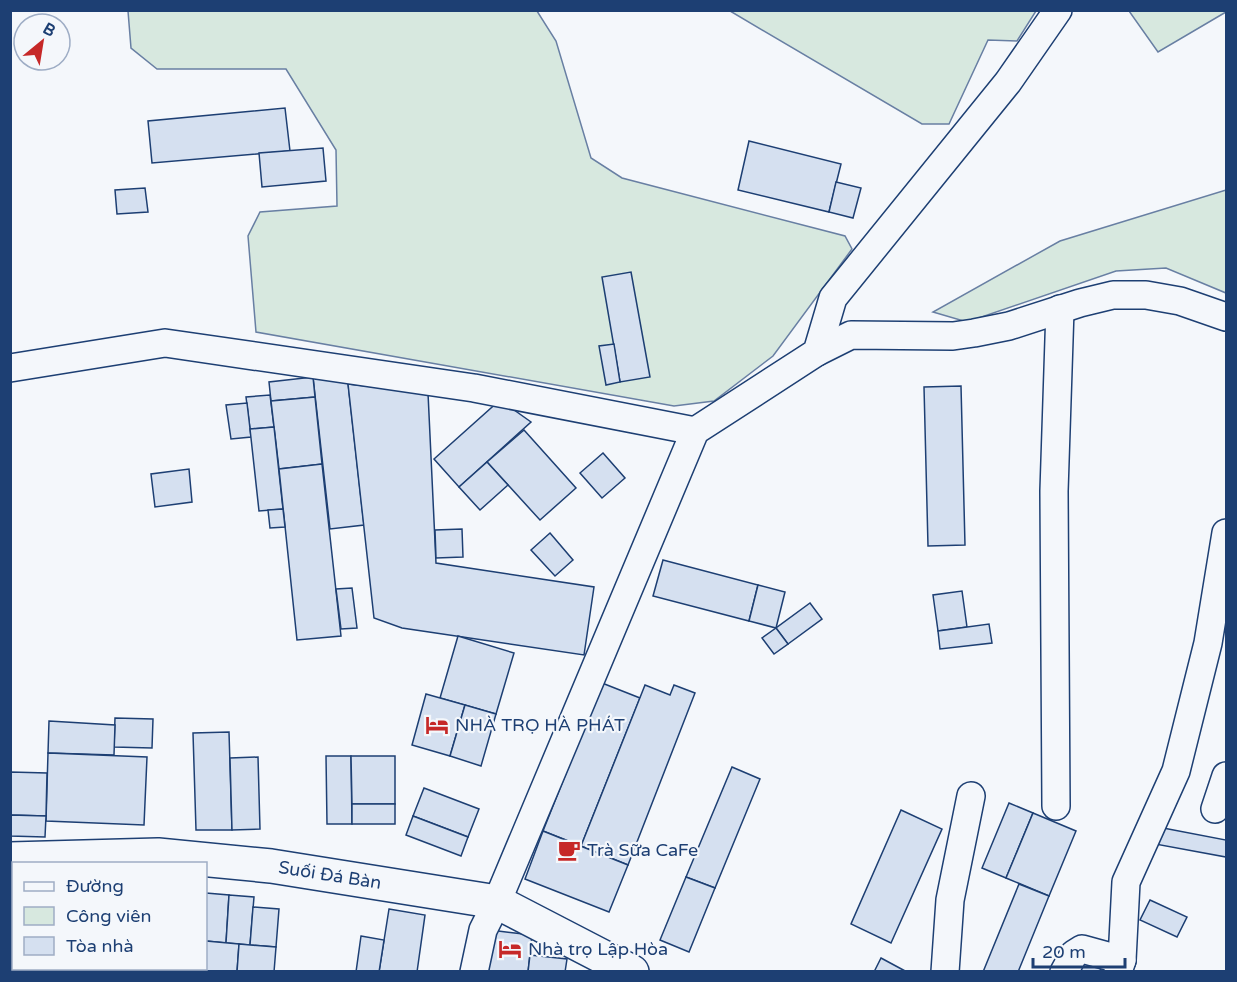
<svg xmlns="http://www.w3.org/2000/svg" width="1237" height="982" font-family="'Varela Round',sans-serif">
	<rect width="100%" height="100%" fill="#f4f7fb"/>
	<g fill="#d7e8df" stroke="#687fa3" stroke-width="1.5">
		<path d="M1226 10V12L1158 52 1129 11Z"/>
		<path d="M128 11H537L556 41 591 158 622 178 845 236 852 249 773 356 714 401 674 406 256 332 248 236 260 212 337 206 336 150 286 69H157L131 48Z"/>
		<path d="M730 11H1036L1017 41 988 40 949 124H922Z"/>
		<path d="M1226 190V293L1166 268 1116 271 967 322 933 312 1060 241Z"/>
		<path d="M10 883H14V968H154V971H11Z"/>
	</g>
	<g fill="#d5e0f0" stroke="#1d3f73" stroke-width="1.5">
		<path d="M285 108 290 151 152 163 148 121Z"/>
		<path d="M749 141 841 164 829 212 738 190Z"/>
		<path d="M323 148 326 181 262 187 259 153Z"/>
		<path d="M836 182 861 188 853 218 829 212Z"/>
		<path d="M145 188 148 212 117 214 115 190Z"/>
		<path d="M631 272 650 377 620 382 602 277Z"/>
		<path d="M614 344 620 382 606 385 599 346Z"/>
		<path d="M347 374 364 525 330 529 313 377Z"/>
		<path d="M313 377 315 397 271 401 269 382Z"/>
		<path d="M348 384 428 393 436 563 594 587 584 655 402 628 374 618Z"/>
		<path d="M961 386 965 545 928 546 924 387Z"/>
		<path d="M270 395 274 427 250 429 246 397Z"/>
		<path d="M315 397 322 464 279 469 271 401Z"/>
		<path d="M500 400 531 422 459 487 434 459Z"/>
		<path d="M247 403 251 437 231 439 226 405Z"/>
		<path d="M274 427 283 509 259 511 250 429Z"/>
		<path d="M524 430 576 488 540 520 487 462Z"/>
		<path d="M603 453 625 478 602 498 580 473Z"/>
		<path d="M487 462 508 485 480 510 459 487Z"/>
		<path d="M322 464 341 636 297 640 279 469Z"/>
		<path d="M189 469 192 502 155 507 151 474Z"/>
		<path d="M283 509 285 527 270 528 268 510Z"/>
		<path d="M462 529 463 557 436 558 435 530Z"/>
		<path d="M550 533 573 560 555 576 531 550Z"/>
		<path d="M663 560 758 585 749 621 653 596Z"/>
		<path d="M758 585 785 592 776 628 749 621Z"/>
		<path d="M352 588 357 628 341 629 336 589Z"/>
		<path d="M962 591 967 627 938 631 933 595Z"/>
		<path d="M810 603 822 619 788 644 776 628Z"/>
		<path d="M989 624 992 643 940 649 938 631Z"/>
		<path d="M776 628 788 644 774 654 762 638Z"/>
		<path d="M458 636 514 653 496 714 440 698Z"/>
		<path d="M602 683 640 698 581 846 543 831Z"/>
		<path d="M645 685 670 695 674 685 695 693 628 865 581 846Z"/>
		<path d="M426 694 465 705 450 756 412 745Z"/>
		<path d="M465 705 496 714 481 766 450 756Z"/>
		<path d="M115 718 153 719 152 748 114 747Z"/>
		<path d="M49 721 115 725 114 755 48 753Z"/>
		<path d="M229 732 232 830H196L193 733Z"/>
		<path d="M48 753 147 757 144 825 46 821Z"/>
		<path d="M326 756H351L352 824H327Z"/>
		<path d="M351 756H395V804H352Z"/>
		<path d="M258 757 260 829 232 830 230 758Z"/>
		<path d="M732 767 760 779 715 888 686 877Z"/>
		<path d="M10 772 47 773 46 816 10 815Z"/>
		<path d="M424 788 479 809 468 837 413 816Z"/>
		<path d="M1009 803 1033 813 1006 878 982 868Z"/>
		<rect x="352" y="804" width="43" height="20"/>
		<path d="M901 810 942 829 891 943 851 924Z"/>
		<path d="M1033 813 1076 831 1049 896 1006 878Z"/>
		<path d="M10 815 46 816 45 837 10 836Z"/>
		<path d="M413 816 468 837 461 856 406 835Z"/>
		<path d="M1158 827 1226 840V857L1155 844Z"/>
		<path d="M543 831 628 865 609 912 525 879Z"/>
		<path d="M686 877 715 888 689 952 660 940Z"/>
		<path d="M1019 884 1049 896 1018 972H983Z"/>
		<path d="M206 893 229 895 226 943 206 941Z"/>
		<path d="M229 895 254 897 250 945 226 943Z"/>
		<path d="M1150 900 1187 917 1177 937 1140 920Z"/>
		<path d="M253 907 279 909 276 947 250 945Z"/>
		<path d="M389 909 425 915 417 972H379Z"/>
		<path d="M490 930 532 935 528 972H485Z"/>
		<path d="M361 936 384 940 379 972H356Z"/>
		<path d="M206 941 239 944 237 972H198V968H206Z"/>
		<path d="M239 944 276 947 274 972H237Z"/>
		<path d="M530 955 567 959 565 972H528Z"/>
		<path d="M1081 956 1102 962 1100 972H1076Z"/>
		<path d="M881 958 907 972H874Z"/>
	</g>
	<g fill="none" stroke-linecap="round" stroke-linejoin="round">
		<g stroke="#1d3f73" stroke-width="30">
			<g id="minor">
				<path d="M817 352 851 335 953 336 974 333 1009 326 1080 303 1113 295H1146L1180 301 1226 317"/>
				<path d="M10 368 165 343 474 388 695 431"/>
				<path d="M1056 806 1054 491 1060 309"/>
				<path d="M1215 809 1226 776"/>
				<path d="M474 972 483 930 497 902 695 431 817 352 833 298 1008 82 1058 10"/>
				<path d="M945 972 950 900 971 796"/>
				<path d="M1064 972 1074 954 1082 949 1122 960"/>
				<path d="M1118 972 1122 960 1126 882 1176 771 1208 643 1226 533"/>
			</g>
		</g>
		<g stroke="#1d3f73" stroke-width="36">
			<path id="tertiary" d="M10 859 158 855 271 866 497 902 632 972"/>
		</g>
		<use href="#minor" stroke="#f4f7fb" stroke-width="27"/>
		<use href="#tertiary" stroke="#f4f7fb" stroke-width="33"/>
	</g>
	<defs>
		<g id="hotel-bare" transform="scale(1.8)"><path d="M-6-4.5h1.5V1H6V5H4.5V3h-9V5H-6ZM-4 0a1.8 1.8 0 1 1 3.6 0ZM.5 0V-2.5h3Q6-2.5 6 0Z" fill="#c62828" stroke="#f4f7fb" stroke-width="2.5" paint-order="stroke"/></g>
		<g id="cafe-bare" transform="scale(1.8)"><path d="M-5.5-4.5H6V0H3Q3 3.5 0 3.5H-2.5Q-5.5 3.5-5.5 0ZM3-3.2v2h1.7v-2ZM-6 4.5H4V6H-6Z" fill="#c62828" stroke="#f4f7fb" stroke-width="2.5" paint-order="stroke"/></g>
	</defs>
	<g fill-rule="evenodd">
		<use href="#hotel-bare" x="437" y="725"/>
		<use href="#cafe-bare" x="569" y="850"/>
		<use href="#hotel-bare" x="510" y="949"/>
	</g>
	<g text-anchor="middle" dominant-baseline="central" stroke-width="4.5" stroke-linejoin="round" paint-order="stroke">
		<g font-size="18" fill="#1d3f73" stroke="#f4f7fb" text-anchor="start">
			<text x="455" y="725">NHÀ TRỌ HÀ PHÁT</text>
			<text x="587" y="850">Trà Sữa CaFe</text>
			<text x="528" y="949">Nhà trọ Lập Hòa</text>
		</g>
		<g font-size="18" fill="#1d3f73" stroke="#f4f7fb">
			<text transform="translate(330 875) rotate(9)">Suối Đá Bàn</text>
		</g>
	</g>
	<rect width="1237" height="982" fill="none" stroke="#1d3f73" stroke-width="24"/>
	<rect x="12" y="862" width="195" height="108" fill="#f4f7fb" stroke="#9eadc5" stroke-width="1.5"/>
	<rect x="24" y="882" width="30" height="9" fill="#f4f7fb" stroke="#9eadc5" stroke-width="1.5"/>
	<text x="66" y="892" font-size="18" fill="#1d3f73">Đường</text>
	<rect x="24" y="907" width="30" height="18" fill="#d7e8df" stroke="#9eadc5" stroke-width="1.5"/>
	<text x="66" y="922" font-size="18" fill="#1d3f73">Công viên</text>
	<rect x="24" y="937" width="30" height="18" fill="#d5e0f0" stroke="#9eadc5" stroke-width="1.5"/>
	<text x="66" y="952" font-size="18" fill="#1d3f73">Tòa nhà</text>
	<g transform="translate(42 42) rotate(30)"><circle r="28" fill="#f4f7fb" stroke="#9eadc5" stroke-width="1.5"/>
	<path d="M0-4.5L10 22L0 15L-10 22Z" fill="#c62828"/>
	<text y="-9" font-size="16" font-weight="bold" text-anchor="middle" fill="#1d3f73">B</text>
	</g>
	<path d="M1033 958v9h92v-9" fill="none" stroke="#1d3f73" stroke-width="3"/>
	<text x="1042" y="958" font-size="18" fill="#1d3f73" stroke="#f4f7fb" stroke-width="4.5" paint-order="stroke">20 m</text>
</svg>
